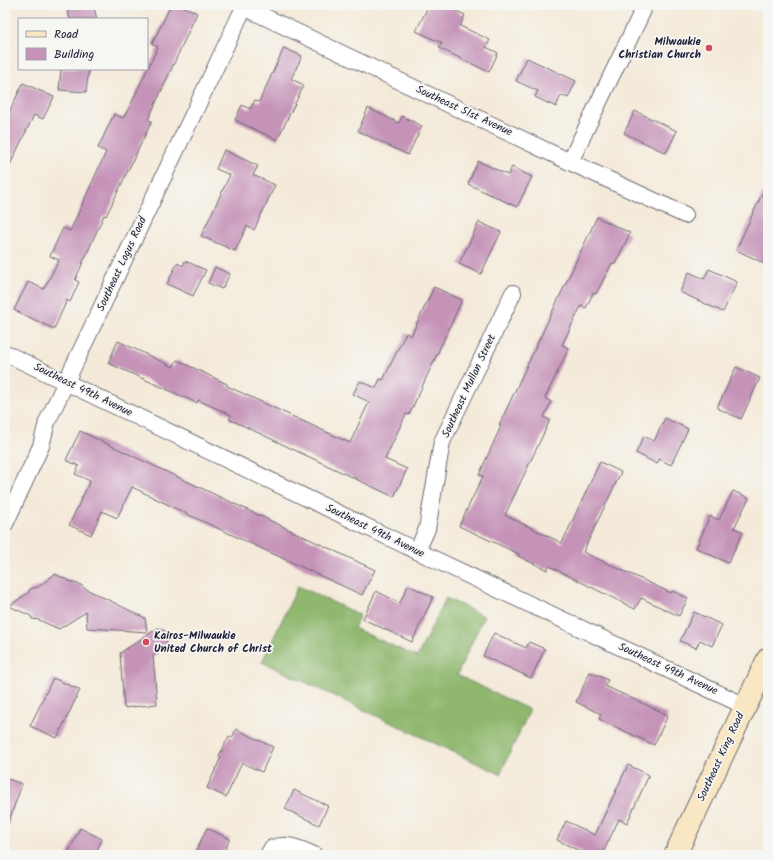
<svg xmlns="http://www.w3.org/2000/svg" width="773" height="860" font-family="Kalam,sans-serif">
	<rect width="100%" height="100%" fill="#f6f6f2"/>
	<filter id="ink" filterUnits="userSpaceOnUse"><feTurbulence type="fractalNoise" baseFrequency=".025" numOctaves="2"/><feDisplacementMap in="SourceGraphic" scale="8" xChannelSelector="R" yChannelSelector="G"/><feConvolveMatrix kernelMatrix="1 2 1 2 8 2 1 2 1" color-interpolation-filters="sRGB"/></filter>
	<filter id="wash" filterUnits="userSpaceOnUse"><feTurbulence type="fractalNoise" baseFrequency=".012" numOctaves="4" result="noise"/><feDisplacementMap in="SourceGraphic" scale="16" xChannelSelector="R" yChannelSelector="G"/><feGaussianBlur stdDeviation="0.9" result="paint"/><feColorMatrix in="noise" values="0 0 0 0 0 0 0 0 0 0 0 0 0 0 0 0 0 1.4 0 .05"/><feComposite in="paint" operator="in"/></filter>
	<g filter="url(#wash)">
		<rect width="100%" height="100%" fill="#f4ead9"/>
		<path fill="#8fb86e" stroke="#586d54" d="M298 586 360 615 354 628 417 657 446 598 484 616 457 675 530 710 500 774 262 662Z"/>
		<g id="blocks">
			<g fill="#c593b8">
				<path d="M66 5H93L97 19H70Z"/>
				<path d="M171 5H180L197 13 148 120 152 121 106 216 104 215 75 280 79 282 70 302 67 300 54 329 14 310 28 282 44 289 59 260 50 256 63 228 70 231 106 152 98 148 114 114 123 118 128 110 158 47 152 44Z"/>
				<path d="M429 5H443L465 15 460 26 490 40 486 47 498 53 489 72 439 48 442 43 416 31Z"/>
				<path d="M284 48 302 56 291 79 304 85 277 140 235 120 242 105 250 109 255 100 259 102Z"/>
				<path d="M527 58 576 81 568 98 561 95 556 107 535 97 538 91 516 81Z"/>
				<path d="M61 69H89L86 92 59 90Z"/>
				<path d="M23 83 54 97 43 119 34 115 5 175V121Z"/>
				<path d="M368 108 399 123 402 116 422 126 408 155 358 131Z"/>
				<path d="M635 111 677 131 666 153 624 133Z"/>
				<path d="M224 150 258 166 253 175 275 185 254 230 247 226 235 251 201 236 230 175 216 169Z"/>
				<path d="M478 161 508 175 512 167 532 177 517 207 468 184Z"/>
				<path d="M768 181V265L736 250Z"/>
				<path d="M597 217 630 233 615 264 612 263 596 294 593 293 586 308 581 306 562 345 569 348 545 398 551 402 544 417 550 420 505 515 562 543 600 462 621 472 583 552 671 593 672 591 688 598 679 616 641 598 635 609 549 566 547 570 518 556 519 554 459 526 483 476 479 475 501 426 499 425Z"/>
				<path d="M479 222 501 232 481 274 459 264Z"/>
				<path d="M185 261 206 270 193 296 167 284 177 263 183 266Z"/>
				<path d="M215 267 230 274 222 289 208 283Z"/>
				<path d="M709 269 737 282 723 312 680 292 689 272 704 279Z"/>
				<path d="M434 287 462 300 409 415 406 414 385 459 407 469 394 497 229 419 231 415 198 400 197 403 108 363 118 341 173 367 177 360 227 384V386L350 443 369 402 353 394 360 381 376 388 380 379 383 380 406 333 411 336Z"/>
				<path d="M736 367 760 378 741 419 717 408Z"/>
				<path d="M665 418 688 429 671 465 659 459 657 464 636 453 644 436 654 441Z"/>
				<path d="M80 431 375 570 362 595 187 514 132 487 117 518 102 511 91 535 69 525 90 481 75 474 79 466 66 460Z"/>
				<path d="M733 491 749 498 734 528 743 532 728 563 696 548 710 516 719 520Z"/>
				<path d="M55 574 74 583 81 585 84 588 145 618 147 632 87 628 86 612 59 629 39 620 32 619 31 616 9 606 28 593 30 589 38 587Z"/>
				<path d="M408 585 433 597 412 642 363 619 376 591 400 603Z"/>
				<path d="M694 612 722 625 712 646 700 640 696 648 680 641Z"/>
				<path d="M158 628 166 632 167 648 153 656 157 704 124 708 120 653Z"/>
				<path d="M494 633 526 648 529 642 545 649 531 678 483 656Z"/>
				<path d="M590 672 608 680 605 686 668 715 654 745 599 719 601 714 576 702Z"/>
				<path d="M53 678 80 690 57 738 30 726Z"/>
				<path d="M236 729 273 747 262 772 242 763 226 797 207 788 221 757 219 756 229 736 232 738Z"/>
				<path d="M628 765 649 775 627 823 619 819 602 855H588L557 840 566 821 595 835Z"/>
				<path d="M5 778 22 784 7 826H5Z"/>
				<path d="M294 790 328 806 319 825 285 809Z"/>
				<path d="M80 828 102 839 95 855H67Z"/>
				<path d="M207 828 230 839 222 855H194Z"/>
			</g>
		</g>
	</g>
	<g filter="url(#ink)">
		<use href="#blocks" fill-opacity="0" stroke="#6c6872" stroke-width="1"/>
		<g fill="none" stroke-linecap="round" stroke-linejoin="round">
			<g stroke="#6c6872" stroke-width="18">
				<g id="street">
					<path d="M244 7 570 162 685 215"/>
					<path d="M570 162 643 10"/>
					<path d="M5 353 417 551 745 706"/>
					<path d="M5 524 41 446 47 422 245 5"/>
					<path d="M417 551 427 529 442 442 513 293"/>
					<path d="M268 855 272 848C288 842 300 849 314 855"/>
				</g>
			</g>
			<g stroke="#6c6872" stroke-width="24">
				<path id="secondary" d="M675 855 768 659"/>
			</g>
			<use href="#street" stroke="#fff" stroke-width="16"/>
			<use href="#secondary" stroke="#f9e7c3" stroke-width="22"/>
		</g>
	</g>
	<g fill="#d1495b" stroke="#f6f6f2" stroke-width="1.5">
		<circle cx="709" cy="48" r="4"/>
		<circle cx="146" cy="642" r="4"/>
	</g>
	<g text-anchor="middle" dominant-baseline="central" stroke-width="3.5" stroke-linejoin="round" paint-order="stroke">
		<g font-size="11" font-weight="bold" fill="#22223b" stroke="#f6f6f2" text-anchor="end">
			<text x="701" y="42">Milwaukie<tspan x="701" dy="13">Christian Church</tspan></text>
			<text x="154" y="636" text-anchor="start">Kairos-Milwaukie<tspan x="154" dy="13">United Church of Christ</tspan></text>
		</g>
		<g font-size="11" fill="#22223b" stroke="#f6f6f2">
			<text transform="translate(464 111) rotate(25)">Southeast 51st Avenue</text>
			<text transform="translate(122 264) rotate(-65)">Southeast Logus Road</text>
			<text transform="translate(469 386) rotate(-65)">Southeast Mullan Street</text>
			<text transform="translate(83 390) rotate(26)">Southeast 49th Avenue</text>
			<text transform="translate(375 531) rotate(26)">Southeast 49th Avenue</text>
			<text transform="translate(668 669) rotate(25)">Southeast 49th Avenue</text>
			<text transform="translate(721 757) rotate(-65)">Southeast King Road</text>
		</g>
	</g>
	<rect width="773" height="860" fill="none" stroke="#f6f6f2" stroke-width="20"/>
	<rect x="18" y="18" width="130" height="52" fill="#f6f6f2" stroke="#a1a1a9"/>
	<rect x="26" y="31" width="20" height="6" fill="#f9e7c3" stroke="#a1a1a9"/>
	<text x="54" y="38" font-size="12" fill="#22223b">Road</text>
	<rect x="26" y="48" width="20" height="12" fill="#c593b8" stroke="#a1a1a9"/>
	<text x="54" y="58" font-size="12" fill="#22223b">Building</text>
</svg>
